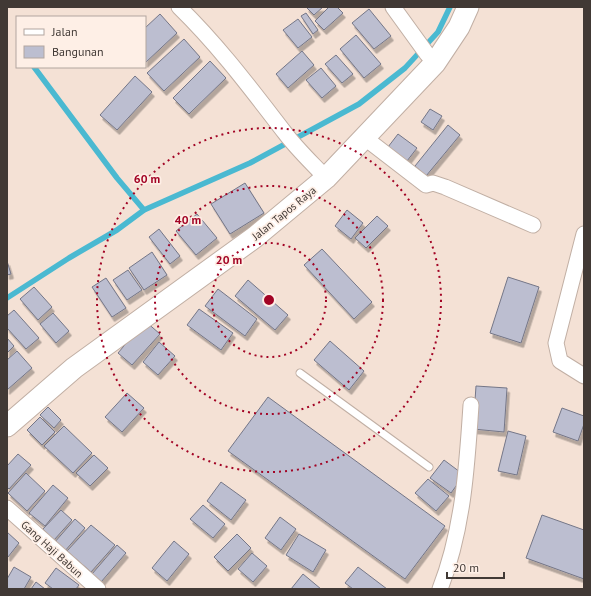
<svg xmlns="http://www.w3.org/2000/svg" width="591" height="596" font-family="'PT Sans',sans-serif">
	<defs>
		<filter id="shadow"><feDropShadow dx="2.5" dy="4.5" stdDeviation="0" flood-color="#0004"/></filter>
	</defs>
	<rect width="100%" height="100%" fill="#f4e1d5"/>
	<g fill="none" stroke-linecap="round" stroke-linejoin="round">
		<g stroke="#4ab9d1" stroke-width="5.5">
			<path d="M34 67 117 178 144 210"/>
			<path d="M7 298 69 258 117 230 144 210 250 163 359 104 405 68 438 32 450 7"/>
		</g>
	</g>
	<g fill="#bcbed0" stroke="#747687" filter="url(#shadow)">
		<path d="M306 7H323L314 15Z"/>
		<path d="M329 7H337L343 13 324 30 315 21Z"/>
		<path d="M369 9 391 36 374 49 352 23Z"/>
		<path d="M306 13 318 30 313 34 301 16Z"/>
		<path d="M160 14 177 33 145 63V28Z"/>
		<path d="M298 19 312 37 298 48 283 30Z"/>
		<path d="M356 35 381 64 364 78 340 49Z"/>
		<path d="M184 39 200 57 164 91 147 73Z"/>
		<path d="M302 51 314 65 288 88 276 74Z"/>
		<path d="M336 55 353 74 342 83 325 64Z"/>
		<path d="M210 61 226 78 189 114 173 98Z"/>
		<path d="M321 68 336 86 322 98 306 80Z"/>
		<path d="M135 76 152 92 117 130 100 115Z"/>
		<path d="M430 109 442 116 433 130 421 122Z"/>
		<path d="M448 125 460 135 426 176 415 166Z"/>
		<path d="M398 134 417 148 407 161 388 147Z"/>
		<path d="M245 183 264 213 230 234 211 204Z"/>
		<path d="M347 210 363 223 351 239 335 226Z"/>
		<path d="M197 214 217 238 196 255 176 231Z"/>
		<path d="M377 216 388 226 366 248 355 238Z"/>
		<path d="M159 229 180 256 170 264 149 237Z"/>
		<path d="M322 249 372 302 354 319 304 265Z"/>
		<path d="M152 252 167 275 144 290 129 268Z"/>
		<path d="M7 261 11 274 7 275Z"/>
		<path d="M128 270 142 290 127 300 113 280Z"/>
		<path d="M508 277 539 287 521 343 490 333Z"/>
		<path d="M106 278 126 308 112 317 92 287Z"/>
		<path d="M248 280 288 315 275 330 235 296Z"/>
		<path d="M34 287 52 307 38 320 20 299Z"/>
		<path d="M218 289 257 319 245 336 205 306Z"/>
		<path d="M199 309 233 333 221 350 187 325Z"/>
		<path d="M14 310 39 338 26 349 7 328V316Z"/>
		<path d="M53 313 69 331 56 343 40 324Z"/>
		<path d="M145 321 160 334 132 365 118 353Z"/>
		<path d="M7 338 14 346 7 353Z"/>
		<path d="M330 341 364 371 349 390 314 360Z"/>
		<path d="M159 342 175 356 158 375 143 362Z"/>
		<path d="M17 351 32 368 7 390V360Z"/>
		<path d="M476 386 507 388 504 432 473 429Z"/>
		<path d="M127 393 144 408 122 432 105 417Z"/>
		<path d="M268 397 445 526 405 579 228 451Z"/>
		<path d="M48 407 61 420 54 428 40 415Z"/>
		<path d="M562 408 584 416V424L578 441 553 432Z"/>
		<path d="M40 417 55 432 42 445 27 430Z"/>
		<path d="M64 426 92 453 73 473 44 446Z"/>
		<path d="M508 431 526 436 517 475 498 471Z"/>
		<path d="M18 454 31 465 9 489 7 487V466Z"/>
		<path d="M94 455 108 468 90 486 76 473Z"/>
		<path d="M444 460 464 475 451 493 430 478Z"/>
		<path d="M26 473 45 491 27 511 8 493Z"/>
		<path d="M428 479 449 496 436 511 415 493Z"/>
		<path d="M221 482 246 500 231 520 207 501Z"/>
		<path d="M53 485 68 498 45 526 29 513Z"/>
		<path d="M203 505 225 524 213 538 190 519Z"/>
		<path d="M61 510 72 520 54 540 43 529Z"/>
		<path d="M542 515 584 530V579L526 558Z"/>
		<path d="M280 517 296 529 281 550 265 538Z"/>
		<path d="M75 519 85 528 64 552 54 543Z"/>
		<path d="M91 525 115 545 91 572 67 551Z"/>
		<path d="M7 532 19 543 8 557 7 556Z"/>
		<path d="M237 534 251 548 228 571 214 557Z"/>
		<path d="M299 534 326 550 313 572 286 555Z"/>
		<path d="M174 541 189 554 167 581 152 568Z"/>
		<path d="M117 545 126 553 101 582 92 574Z"/>
		<path d="M252 553 267 566 253 582 238 569Z"/>
		<path d="M14 567 31 577 24 589H7V579Z"/>
		<path d="M358 567 387 589H353L345 583Z"/>
		<path d="M56 568 79 585 76 589H53L45 583Z"/>
		<path d="M303 574 321 589H291Z"/>
		<path d="M36 582 45 589H31Z"/>
	</g>
	<g fill="none" stroke-linecap="round" stroke-linejoin="round">
		<g stroke="#c1afa4" stroke-width="9">
			<path id="service" d="M300 373 429 467"/>
		</g>
		<g stroke="#c1afa4" stroke-width="17">
			<g id="minor">
				<path d="M179 7C219 46 251 89 285 133 297 149 312 163 326 178"/>
				<path d="M393 7 427 54 435 63"/>
				<path d="M365 138 426 185 433 183 445 187 533 225"/>
				<path d="M584 234 556 343 560 361 584 376"/>
				<path d="M7 508 98 589"/>
				<path d="M440 589C463 530 467 467 471 405"/>
			</g>
		</g>
		<g stroke="#c1afa4" stroke-width="23">
			<path id="secondary" d="M7 426 74 368 255 237 326 178 435 63 459 27 468 7"/>
		</g>
		<use href="#service" stroke="#fff" stroke-width="7"/>
		<use href="#minor" stroke="#fff" stroke-width="15"/>
		<use href="#secondary" stroke="#fff" stroke-width="21"/>
	</g>
	<g fill="none" stroke="#a20324" stroke-width="2" stroke-dasharray="2 4">
		<circle cx="269" cy="300" r="57"/>
		<circle cx="269" cy="300" r="114"/>
		<circle cx="269" cy="300" r="172"/>
	</g>
	<g text-anchor="middle" dominant-baseline="central" stroke-width="3.5" stroke-linejoin="round" paint-order="stroke">
		<g font-size="11" fill="#413935" stroke="#feefe6">
			<text transform="translate(284 213) rotate(-39)">Jalan Tapos Raya</text>
			<text transform="translate(52 549) rotate(42)">Gang Haji Babun</text>
		</g>
	</g>
	<circle cx="269" cy="300" r="6" fill="#a20324" stroke="#feefe6" stroke-width="2"/>
	<g font-size="12" text-anchor="middle" font-weight="bold" fill="#a20324" stroke="#feefe6" stroke-width="3.5" stroke-linejoin="round" paint-order="stroke">
		<text x="147" y="183">60 m</text>
		<text x="188" y="224">40 m</text>
		<text x="229" y="264">20 m</text>
	</g>
	<rect width="591" height="596" fill="none" stroke="#413935" stroke-width="16"/>
	<rect x="16" y="16" width="130" height="52" fill="#feefe6" stroke="#b2a69f"/>
	<rect x="24" y="29" width="20" height="6" fill="#ffffff" stroke="#b2a69f"/>
	<text x="52" y="36" font-size="12" fill="#413935">Jalan</text>
	<rect x="24" y="46" width="20" height="12" fill="#bcbed0" stroke="#b2a69f"/>
	<text x="52" y="56" font-size="12" fill="#413935">Bangunan</text>
	<path d="M447 572v6h57v-6" fill="none" stroke="#413935" stroke-width="2"/>
	<text x="453" y="572" font-size="12" fill="#413935" stroke="#feefe6" stroke-width="3" paint-order="stroke">20 m</text>
</svg>
